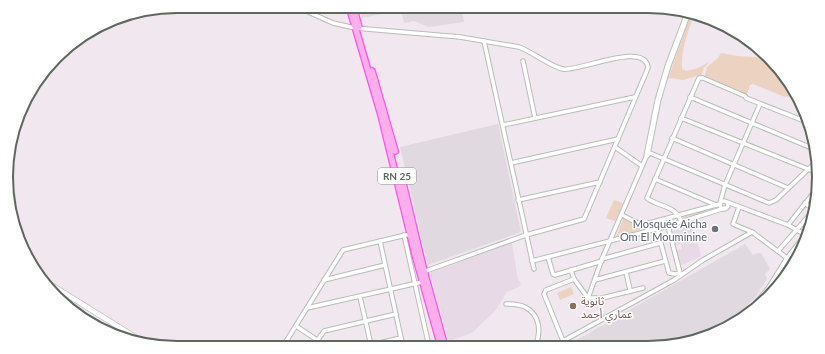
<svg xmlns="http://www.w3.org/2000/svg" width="825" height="354" font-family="Lato,'Noto Sans Arabic',sans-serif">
	<rect width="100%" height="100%" fill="#f1e7ef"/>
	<g fill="#e0d9df">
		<path d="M360 6H461L464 22 429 27 414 21 404 23 401 10 362 18Z"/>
		<path d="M498 124 521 232 428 265 400 147Z"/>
		<path d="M745 244 753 255 758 253H761L770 269 765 274 767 279 755 298 739 313 693 340 671 347H570L568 345Z"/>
	</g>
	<g fill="#e7d9e5">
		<path d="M693 226 701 256 680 266 676 251 682 249 681 244 675 245 672 231Z"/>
		<path d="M512 243 518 280 521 283 519 287 507 292 495 311 472 333 449 341 430 273Z"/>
	</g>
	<g fill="#ebd2c1">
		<path d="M691 13 694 14C689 30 680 51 682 69L686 71 698 68 709 62 704 68 702 74 700 75 683 80 671 78 668 79Z"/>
		<path d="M721 53 738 56 768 58 794 92 792 96 785 97 753 84 750 85 747 94 705 76 707 67 718 58Z"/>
		<path d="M614 200 623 203 615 221 606 218Z"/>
		<path d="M704 210 705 213 683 219 681 218Z"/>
		<path d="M623 219 644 229 616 237Z"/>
		<path d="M571 287 574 294 560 300 557 293Z"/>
	</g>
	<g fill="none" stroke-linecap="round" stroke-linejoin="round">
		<g stroke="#b7beb7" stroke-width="5.5">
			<g id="minor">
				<path d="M271 6 304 10 333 23 355 28 460 37 519 47C533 52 551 67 563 69 579 72 646 40 648 68L584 219 526 235 423 272"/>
				<path d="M484 41 534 269"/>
				<path d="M523 61 535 118"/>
				<path d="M690 97 814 149"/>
				<path d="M681 118 818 173"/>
				<path d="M503 125 635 97"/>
				<path d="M672 138 788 188"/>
				<path d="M615 147 642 166"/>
				<path d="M511 163 618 139"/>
				<path d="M655 179 716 205"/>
				<path d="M518 200 600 182"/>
				<circle cx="724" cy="205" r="4"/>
				<path d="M727 202 788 225 806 235"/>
				<path d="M720 203 725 185 760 104"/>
				<path d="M805 203 813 209"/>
				<path d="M739 207 733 224 752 232 787 258"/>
				<path d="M622 215 651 230"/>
				<path d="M681 221C674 204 660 208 647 198L699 78H703L745 96 746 98 807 122"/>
				<path d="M642 225 720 204"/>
				<path d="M788 225 815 191"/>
				<path d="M657 229 669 273 675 274 680 273 668 226"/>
				<path d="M404 235 429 346"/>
				<path d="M380 241 403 347"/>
				<path d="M778 251 813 211"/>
				<path d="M548 257 553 274 555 275 602 261"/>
				<path d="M602 259 660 243"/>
				<path d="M532 261 668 226 725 208"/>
				<path d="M571 270 574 279 588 298H602L643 288"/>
				<path d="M626 272 630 290"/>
				<path d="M324 280 385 265"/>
				<path d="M595 280 665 261"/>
				<path d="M360 297 371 345"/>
				<path d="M588 298 602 259 647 155 650 153 769 203 776 200 817 161"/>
				<path d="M506 304C512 304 519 304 525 307 541 315 541 333 535 347"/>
				<path d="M307 308 422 282"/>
				<path d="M746 315 769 287 787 258 810 229"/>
				<path d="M296 326 329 348"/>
				<path d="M563 341 674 280 703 260 752 232"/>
				<path d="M369 347 371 345 401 338"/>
				<path d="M428 347 440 342"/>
				<path d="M554 347 563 341 544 294 546 290 574 279"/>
				<path d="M282 348 343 250 410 234"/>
				<path d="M312 348 324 331 396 314"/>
			</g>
		</g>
		<g stroke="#b7beb7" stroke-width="6">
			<path id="tertiary" d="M45 281 143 342"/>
		</g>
		<g stroke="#b8c1b8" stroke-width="7">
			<path id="secondary" d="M647 155 658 100 668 66 688 13"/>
		</g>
		<g stroke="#fe53eb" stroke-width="8">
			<g id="primary">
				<path d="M349 6 381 115 416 258 441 347"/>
				<path d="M353 6 359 27"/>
				<path d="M372 71 395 151"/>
				<path d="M401 175 424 271 445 347"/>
			</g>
		</g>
		<use href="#minor" stroke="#fff" stroke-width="3.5"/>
		<use href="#tertiary" stroke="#fff" stroke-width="4.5"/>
		<use href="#secondary" stroke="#fff" stroke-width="5"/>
		<use href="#primary" stroke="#ffaeec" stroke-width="5.5"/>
	</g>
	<circle fill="#6b7280" stroke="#fff" stroke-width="1.5" cx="715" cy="229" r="4"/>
	<circle fill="#8d6e63" stroke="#fff" stroke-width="1.5" cx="573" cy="306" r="4"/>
	<g text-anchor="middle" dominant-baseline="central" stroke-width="3" stroke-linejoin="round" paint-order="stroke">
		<rect fill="#fff" stroke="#8e958e" stroke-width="1" x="378" y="168" width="38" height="16" rx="3"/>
		<g font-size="10" font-weight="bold" fill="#5e685e">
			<text x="397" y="176">RN 25</text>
		</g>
		<g font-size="11" fill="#5b616d" stroke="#fff" text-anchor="end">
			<text x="707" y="223">Mosquée Aicha<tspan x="707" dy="13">Om El Mouminine</tspan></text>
		</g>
		<g font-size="11" fill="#785e54" stroke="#fff" text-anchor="start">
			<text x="581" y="300">ثانوية<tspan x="581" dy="13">عماري أحمد</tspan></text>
		</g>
	</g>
	<path d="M0 0H825V354H0ZM177 13H648A164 164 0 0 1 812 177V177A164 164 0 0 1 648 341H177A164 164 0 0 1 13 177V177A164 164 0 0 1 177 13Z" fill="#fff" fill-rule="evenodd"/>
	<path fill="none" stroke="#5e685e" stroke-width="2" d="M177 13H648A164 164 0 0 1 812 177V177A164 164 0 0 1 648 341H177A164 164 0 0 1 13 177V177A164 164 0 0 1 177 13Z"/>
</svg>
